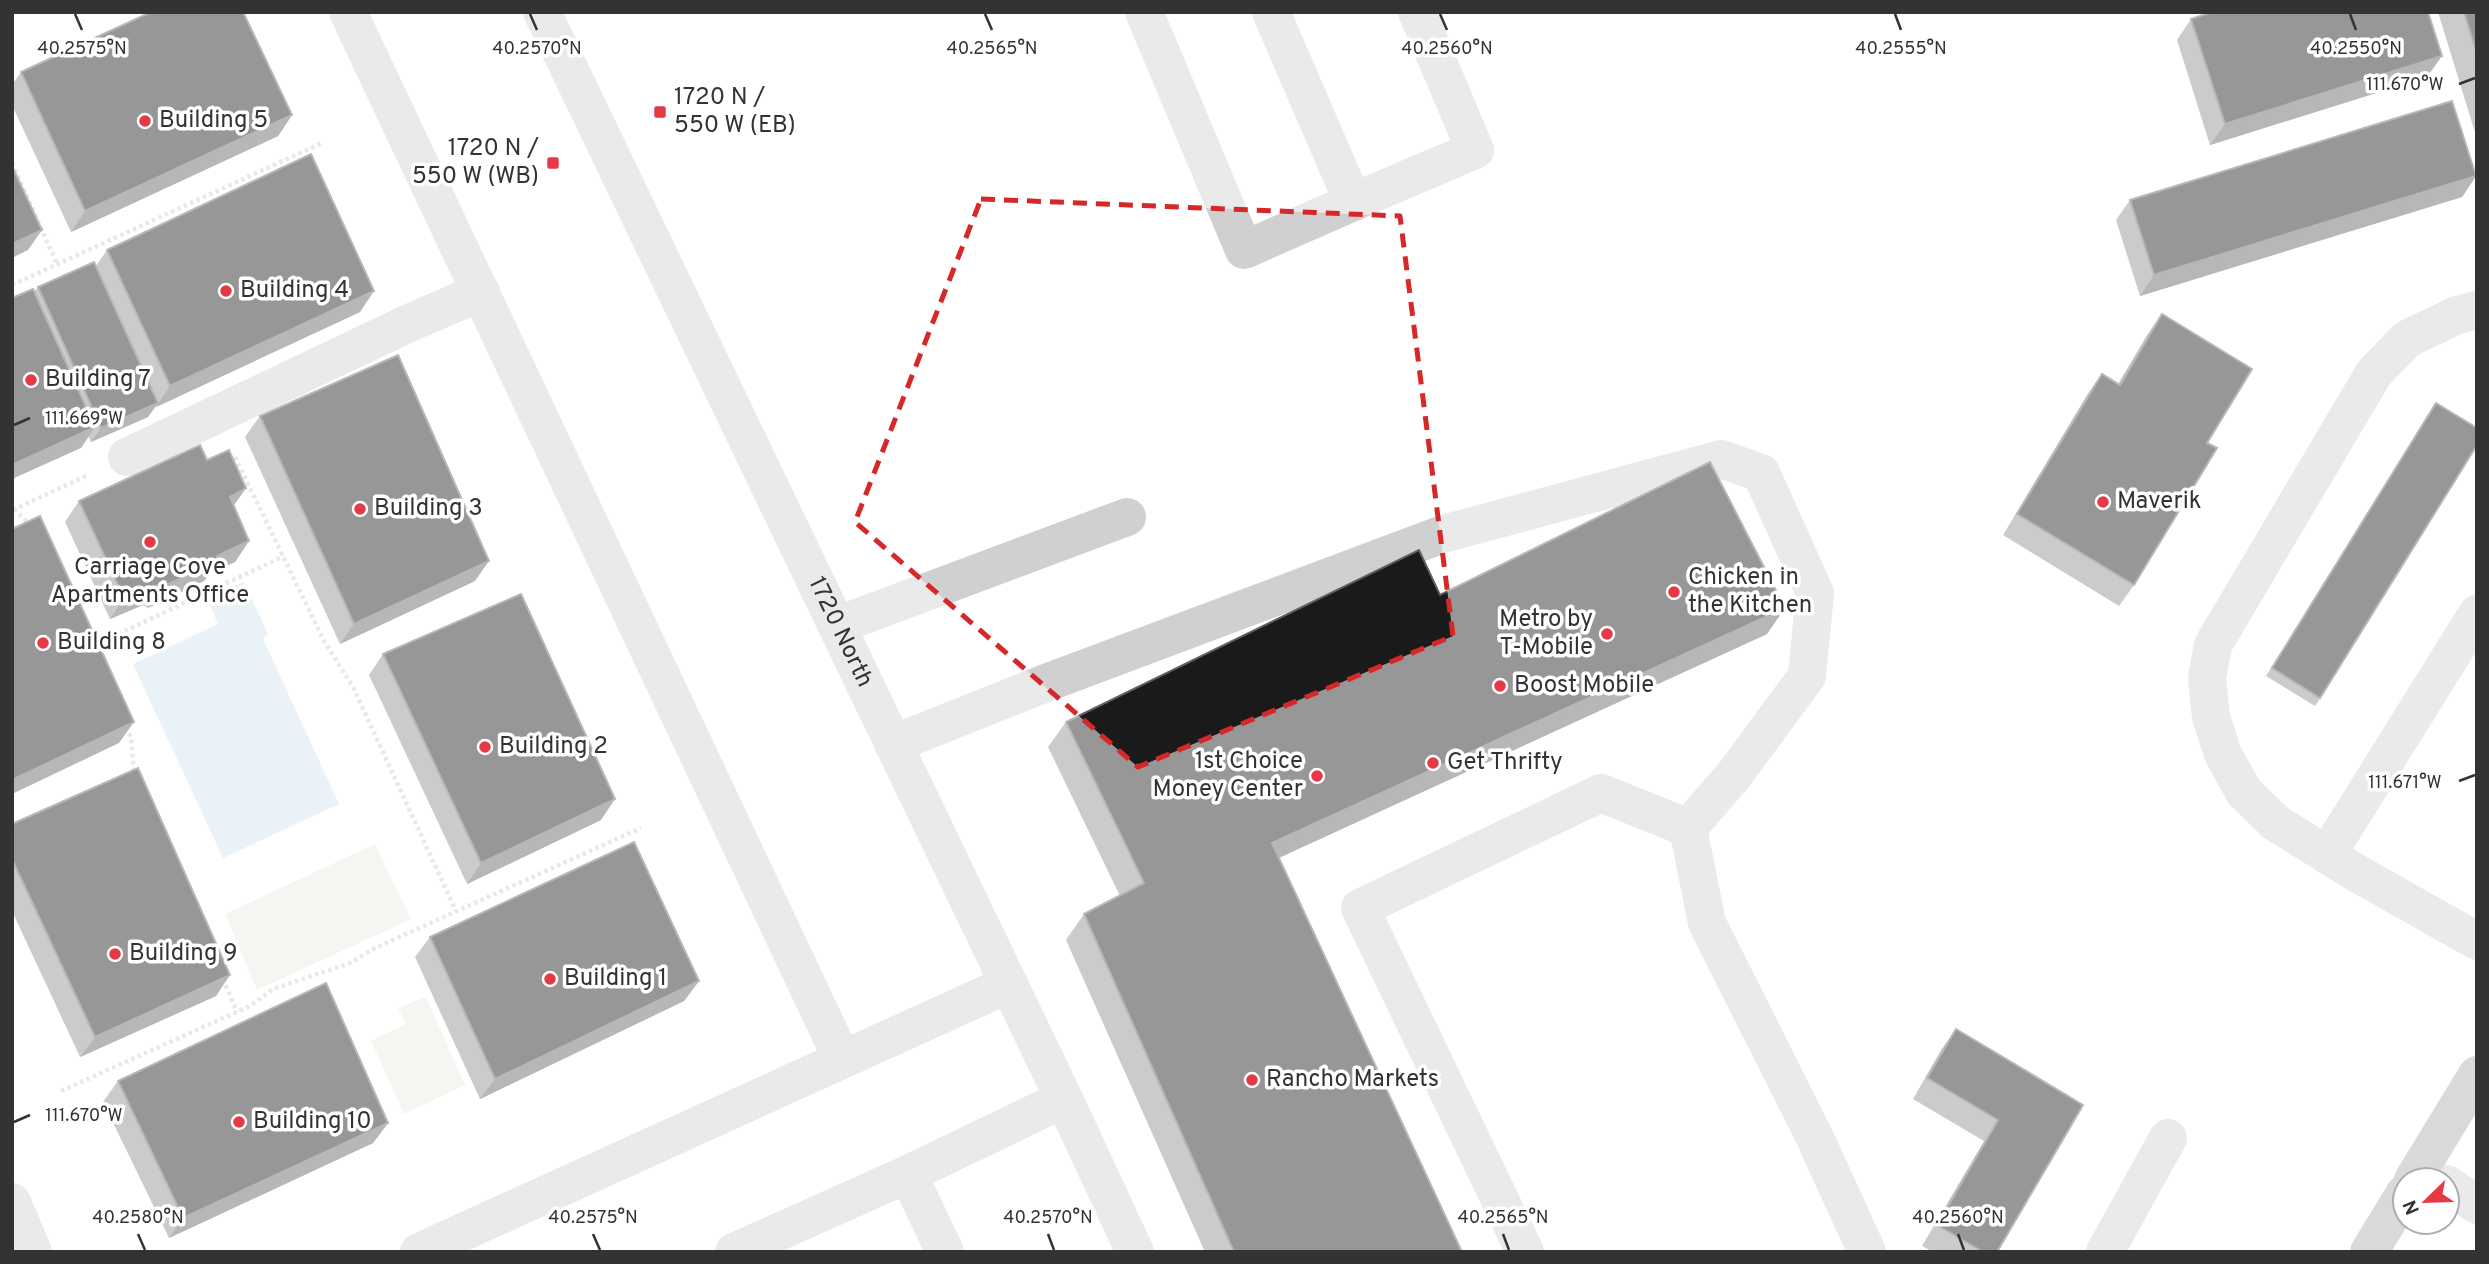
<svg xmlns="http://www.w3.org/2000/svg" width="2489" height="1264" font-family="Overpass,sans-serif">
	<rect width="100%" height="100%" fill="#fff"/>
	<g fill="#e6ecdf">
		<path d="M375 844 411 919 257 990 225 914Z"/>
		<path d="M426 997 465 1085 404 1114 371 1041 406 1024 398 1008Z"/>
	</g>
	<path fill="#cfe2ee" d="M244 582 268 634 263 639 339 804 223 858 133 664 218 624 207 598Z"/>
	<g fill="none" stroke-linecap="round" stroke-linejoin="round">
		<g stroke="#cdcdcd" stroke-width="4.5" stroke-dasharray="3.5 3.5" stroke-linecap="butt">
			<path d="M12 163 57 264"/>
			<path d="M12 285 322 143"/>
			<path d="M235 457 324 641 353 687 456 911"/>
			<path d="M14 509 31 526"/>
			<path d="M13 510 88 475"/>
			<path d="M93 646 284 556"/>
			<path d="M126 727 131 737 134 773"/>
			<path d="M223 979 237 1012"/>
			<path d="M61 1091 250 1006 273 989 350 963 375 948 641 828"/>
		</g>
		<g stroke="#d0d0d0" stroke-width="38">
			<path d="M348 12 842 1059"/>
			<path id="s1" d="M542 12 1064 1099 1135 1252"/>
			<path d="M1144 12 1244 250 1353 202"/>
			<path d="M1271 12 1353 202 1475 150 1417 12"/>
			<path d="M2477 310 2457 315 2407 339 2374 373 2213 645 2207 678 2211 717 2223 754 2244 792 2276 823 2353 871 2477 941"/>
			<path d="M127 457 407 324 481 292"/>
			<path d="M838 625 1127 517"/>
			<path d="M893 744 1046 683 1443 534 1721 459 1761 473 1815 593 1807 676 1734 775 1688 828 1707 923 1815 1138 1867 1252"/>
			<path d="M2327 855 2477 614"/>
			<path d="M908 1174 1064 1099"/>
			<path d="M2447 1184 2477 1205"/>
			<path d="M12 1202 33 1252"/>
			<path d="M419 1252 1009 984"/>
			<path d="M734 1252 908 1174 945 1252"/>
			<path d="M1525 1252 1360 908 1601 793 1688 828"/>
			<path d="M2105 1252 2168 1138"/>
		</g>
		<g stroke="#ababab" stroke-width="38">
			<path d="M2413 1180 2477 1075"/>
			<path d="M2369 1252 2405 1193"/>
		</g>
	</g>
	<g fill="#8c8c8c">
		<path d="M2438 12H2477V139Z"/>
		<path d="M2191 19 2427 77 2210 145 2177 40Z"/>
		<path d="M21 72 292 115 278 136 71 232 12 105V85Z"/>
		<path d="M2476 176 2462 197 2140 296 2116 220 2130 200Z"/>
		<path d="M107 250 360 312 156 407V406L148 417 91 442 88 436 81 448 34 292 38 287 96 266Z"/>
		<path d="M2162 314 2207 443 2134 585 2119 606 2003 535 2087 395 2102 374 2118 384 2147 335Z"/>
		<path d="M2436 403 2320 698 2315 706 2266 676Z"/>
		<path d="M260 416 475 581 340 644 245 437Z"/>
		<path d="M207 460 246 488 234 505 249 541 235 562 210 573 204 581 148 608 143 605 110 619 65 522 79 501Z"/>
		<path d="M1767 634 1279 858 1462 1252H1205L1066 940 1084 914 1120 896 1048 747 1066 722Z"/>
		<path d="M383 654 601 820 467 884 369 675Z"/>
		<path d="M12 824 216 996 80 1057 12 911Z"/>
		<path d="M430 937 699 981 684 1001 480 1099 415 957Z"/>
		<path d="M1956 1029 2083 1105 1997 1252H1933L1922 1246 1984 1141 1913 1099 1941 1050Z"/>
		<path d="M118 1081 388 1123 373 1143 169 1238 103 1102Z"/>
	</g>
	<g fill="#5f5f5f">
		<path d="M2442 56 2427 77 2210 145 2225 124Z"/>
		<path d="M292 115 278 136 71 232 85 211Z"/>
		<path d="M2476 176 2462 197 2140 296 2154 275Z"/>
		<path d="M42 230 28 250 12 258V244Z"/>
		<path d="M374 291 360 312 156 407 170 386Z"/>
		<path d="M158 403 148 417 91 442 101 428Z"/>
		<path d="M95 427 81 448 12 479V465Z"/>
		<path d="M246 488 231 509 230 497Z"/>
		<path d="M249 541 235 562 210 573 204 581 148 608 162 587 217 556Z"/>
		<path d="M489 561 475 581 340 644 354 624Z"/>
		<path d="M157 585 143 605 110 619 124 598Z"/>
		<path d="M1785 608 1767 634 1254 869 1272 843Z"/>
		<path d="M134 722 119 743 12 794V780Z"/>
		<path d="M615 799 601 820 467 884 481 863Z"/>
		<path d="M230 975 216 996 80 1057 95 1037Z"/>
		<path d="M699 981 684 1001 480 1099 495 1079Z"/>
		<path d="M388 1123 373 1143 169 1238 183 1218Z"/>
	</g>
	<g fill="#1a1a1a" stroke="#5f5f5f" stroke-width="2">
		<path d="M151 12H243L292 115 85 211 21 72Z"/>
		<path d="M2213 12H2428L2442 56 2225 124 2191 19Z"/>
		<path d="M2464 12H2477V54Z"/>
		<path d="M2452 101 2476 176 2154 275 2130 200Z"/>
		<path d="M311 154 374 291 170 386 107 250Z"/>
		<path d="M12 166 42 230 12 244Z"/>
		<path d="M94 262 158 403 101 428 38 287Z"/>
		<path d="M33 289 95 427 12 465V298Z"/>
		<path d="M2162 314 2252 369 2207 443 2217 448 2134 585 2017 514 2102 374 2120 385Z"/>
		<path d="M398 355 489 561 354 624 260 416Z"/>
		<path d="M2436 403 2477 428V445L2320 698 2272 668Z"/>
		<path d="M200 445 207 460 229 450 246 488 230 497 249 541 217 556 218 561 162 587 157 585 124 598 79 501Z"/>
		<path d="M1710 462 1785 608 1272 843 1462 1252H1234L1084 914 1144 883 1066 722 1419 550 1440 595Z"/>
		<path d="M40 516 134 722 12 780V529Z"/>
		<path d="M521 594 615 799 481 863 383 654Z"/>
		<path d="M138 768 230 975 95 1037 12 859V824Z"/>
		<path d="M634 842 699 981 495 1079 430 937Z"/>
		<path d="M326 983 388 1123 183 1218 118 1081Z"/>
		<path d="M1956 1029 2083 1105 1997 1252H1983L1937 1225 1998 1120 1927 1078Z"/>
	</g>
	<path d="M0 0H2489V1264H0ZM981 199 1400 216 1453 636 1138 767 855 522Z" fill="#fff" fill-opacity=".55" fill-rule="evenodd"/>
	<path fill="none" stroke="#d62828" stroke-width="5" stroke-dasharray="14 9" stroke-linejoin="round" d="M981 199 1400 216 1453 636 1138 767 855 522Z"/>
	<path fill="none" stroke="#333" stroke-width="2.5" d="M75 14 82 30M530 14 537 30M985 14 992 30M1440 14 1447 30M1895 14 1901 30M2350 14 2356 30M2459 84 2475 78M14 425 30 418M2459 781 2475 775M14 1122 30 1115M138 1234 145 1250M593 1234 600 1250M1048 1234 1054 1250M1503 1234 1509 1250M1958 1234 1964 1250"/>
	<g fill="#e63946" stroke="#fff" stroke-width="2.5">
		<rect x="653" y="105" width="14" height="14" rx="3.5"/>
		<circle cx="145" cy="121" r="7"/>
		<rect x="546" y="156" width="14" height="14" rx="3.5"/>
		<circle cx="226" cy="291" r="7"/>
		<circle cx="31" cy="380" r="7"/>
		<circle cx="2103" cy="502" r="7"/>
		<circle cx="360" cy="509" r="7"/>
		<circle cx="150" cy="542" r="7"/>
		<circle cx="1674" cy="592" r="7"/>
		<circle cx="1607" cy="634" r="7"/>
		<circle cx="43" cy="643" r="7"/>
		<circle cx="1500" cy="686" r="7"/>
		<circle cx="485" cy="747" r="7"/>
		<circle cx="1433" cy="763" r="7"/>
		<circle cx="1317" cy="776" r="7"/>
		<circle cx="115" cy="954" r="7"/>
		<circle cx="550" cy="979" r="7"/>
		<circle cx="1252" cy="1080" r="7"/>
		<circle cx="239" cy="1122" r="7"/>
	</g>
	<g text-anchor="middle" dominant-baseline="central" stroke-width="7" stroke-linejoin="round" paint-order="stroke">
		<g font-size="24" fill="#333" stroke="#fff" text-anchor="start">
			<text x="674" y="98">1720 N /<tspan x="674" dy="28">550 W (EB)</tspan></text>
			<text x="159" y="121">Building 5</text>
			<text x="539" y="149" text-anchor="end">1720 N /<tspan x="539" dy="28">550 W (WB)</tspan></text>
			<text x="240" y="291">Building 4</text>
			<text x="45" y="380">Building 7</text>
			<text x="2117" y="502">Maverik</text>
			<text x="374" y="509">Building 3</text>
			<text x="150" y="568" text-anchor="middle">Carriage Cove<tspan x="150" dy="28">Apartments Office</tspan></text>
			<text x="1688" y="578">Chicken in<tspan x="1688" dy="28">the Kitchen</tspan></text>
			<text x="1593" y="620" text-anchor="end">Metro by<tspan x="1593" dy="28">T-Mobile</tspan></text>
			<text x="57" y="643">Building 8</text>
			<text x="1514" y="686">Boost Mobile</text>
			<text x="499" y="747">Building 2</text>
			<text x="1303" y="762" text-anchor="end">1st Choice<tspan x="1303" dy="28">Money Center</tspan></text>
			<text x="1447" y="763">Get Thrifty</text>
			<text x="129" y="954">Building 9</text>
			<text x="564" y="979">Building 1</text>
			<text x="1266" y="1080">Rancho Markets</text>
			<text x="253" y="1122">Building 10</text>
		</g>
		<g font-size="24" fill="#333" stroke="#fff">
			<text stroke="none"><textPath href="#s1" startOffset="688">1720 North</textPath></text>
		</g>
	</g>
	<g font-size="18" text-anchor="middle" fill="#333" stroke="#fff" stroke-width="7" stroke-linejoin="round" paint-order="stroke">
		<text x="82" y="54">40.2575°N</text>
		<text x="537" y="54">40.2570°N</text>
		<text x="992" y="54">40.2565°N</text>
		<text x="1447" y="54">40.2560°N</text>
		<text x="1901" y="54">40.2555°N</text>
		<text x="2356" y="54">40.2550°N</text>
		<text x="2405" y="90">111.670°W</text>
		<text x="84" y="424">111.669°W</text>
		<text x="2405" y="788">111.671°W</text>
		<text x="84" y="1121">111.670°W</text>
		<text x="138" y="1223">40.2580°N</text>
		<text x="593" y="1223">40.2575°N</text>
		<text x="1048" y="1223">40.2570°N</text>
		<text x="1503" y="1223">40.2565°N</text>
		<text x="1958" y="1223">40.2560°N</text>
	</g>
	<rect width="2489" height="1264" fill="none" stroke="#333333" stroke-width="28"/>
	<g transform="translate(2426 1201) rotate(247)"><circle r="33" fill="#ffffff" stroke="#adadad" stroke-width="2"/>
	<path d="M0-5L12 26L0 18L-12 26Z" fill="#e63946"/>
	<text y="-10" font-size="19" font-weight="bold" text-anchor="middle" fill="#333333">N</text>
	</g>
</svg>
